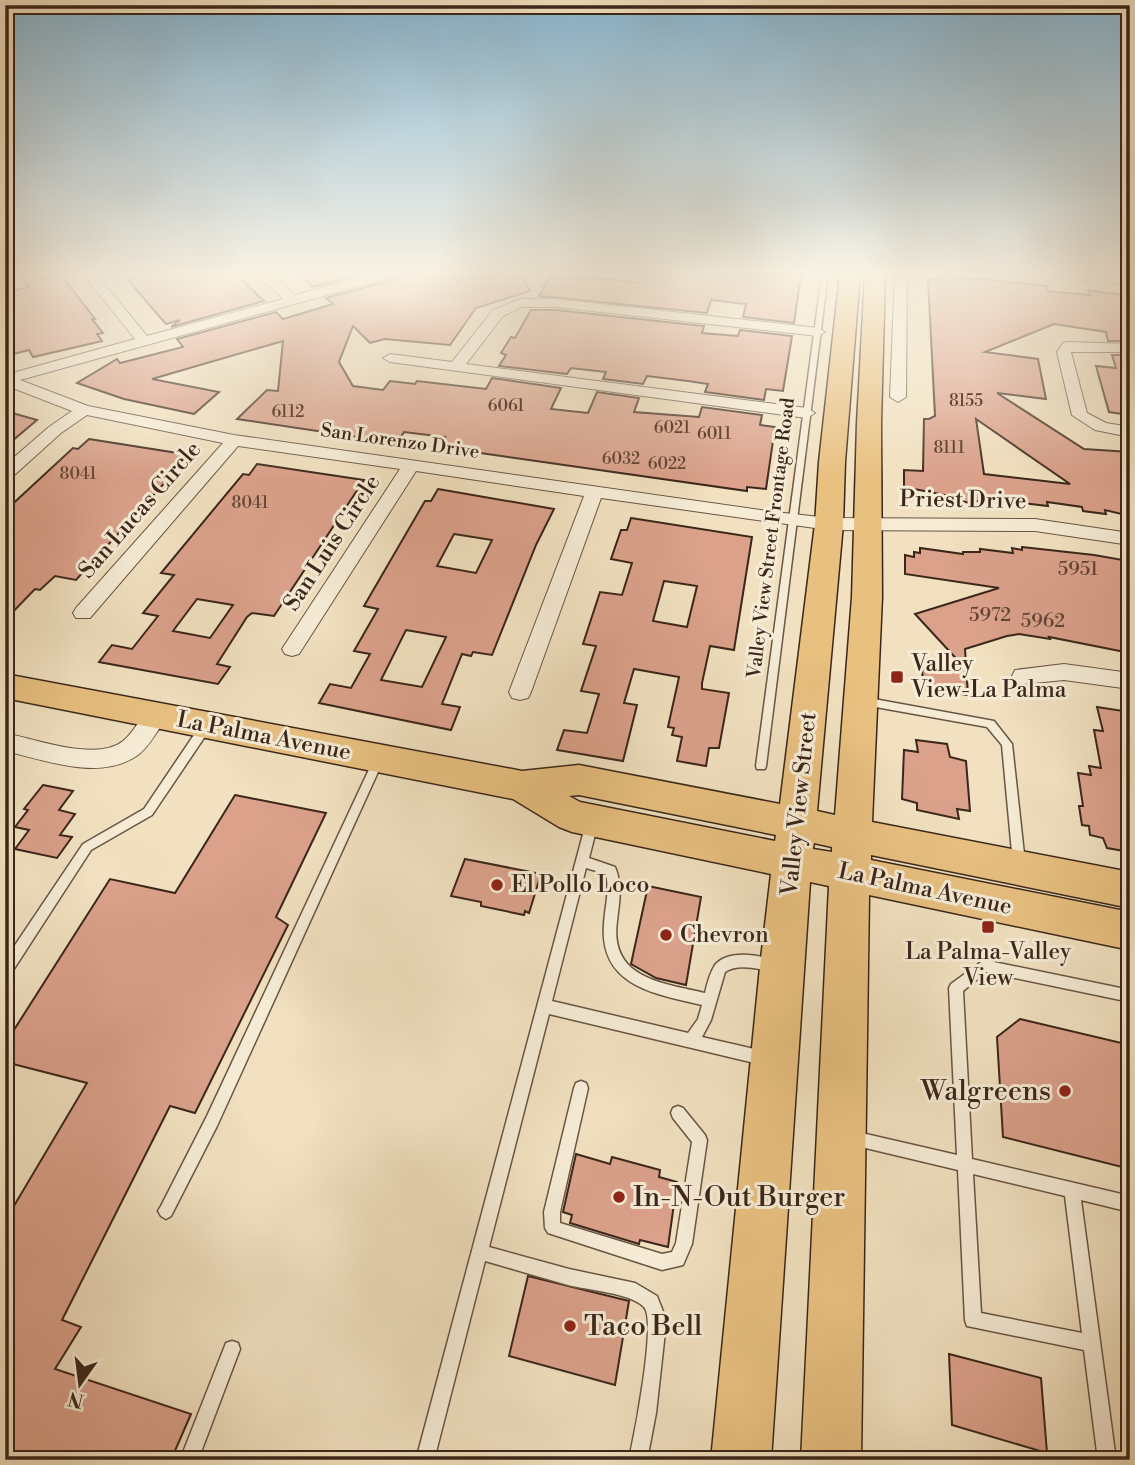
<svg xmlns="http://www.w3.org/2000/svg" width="1135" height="1465" font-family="'Libre Bodoni',serif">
	<rect width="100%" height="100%" fill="#f1e1c0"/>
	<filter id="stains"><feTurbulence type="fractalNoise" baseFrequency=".00286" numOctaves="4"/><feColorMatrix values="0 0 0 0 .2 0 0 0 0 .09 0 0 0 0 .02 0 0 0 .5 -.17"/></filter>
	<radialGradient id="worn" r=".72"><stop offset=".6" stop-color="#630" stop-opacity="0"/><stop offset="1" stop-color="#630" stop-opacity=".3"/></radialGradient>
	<g fill="#dba18b" stroke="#3b261a" stroke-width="2" fill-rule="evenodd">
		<path d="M20 274H41L44 278 60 274 95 319H92L103 333 97 334 102 341 33 357 29 350 13 354 5 341V293L29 287Z"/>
		<path d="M141 274H236L264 301 171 327 180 320 166 324 126 278Z"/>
		<path d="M297 274H363L313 287Z"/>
		<path d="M395 274H507L511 278 523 277 530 291 476 308 450 345 385 339 370 343 353 326 339 362 353 386 383 390 390 381 415 384 417 381 486 389 492 378 561 388 551 409 588 413 597 392 639 398 634 412 699 417 702 407 762 415 760 425 775 427 766 489 747 487V491L438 447 445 437 404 432 397 443 237 419 267 390 278 391 283 341 152 379 219 392 194 414 124 399 77 383 117 359 120 363 183 347 177 339 276 312 283 319 333 304 326 298 393 280Z"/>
		<path d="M648 274 801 275 794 323 743 317 746 304 711 300 707 313 539 296 549 278 563 275 644 283Z"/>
		<path d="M939 275 1047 286 1048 291 1090 295 1088 290 1130 296 1126 341H1108L1106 332 1054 324 985 352 1038 359 1046 399 997 393 1084 449 1130 452V516L1105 510 1106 514 1083 511 1082 507 1047 502 1048 506 980 498 981 502 971 500V503L945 499V495L904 487V470L923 471 924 419H929L935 416 928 279 939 280ZM976 419 1070 484 984 474Z"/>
		<path d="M531 310H556L704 326 702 333 738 336 740 330 792 336 783 391 766 389 764 400 705 392 708 384 688 381 647 376 643 384 603 379 606 372 571 368 567 374 499 366 506 355 501 353 511 337 515 338Z"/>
		<path d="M1112 355H1124L1122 369 1130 370V415L1109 412 1096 366 1116 368Z"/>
		<path d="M5 411 37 420 5 447Z"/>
		<path d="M89 439 190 455 76 580 55 576 40 590 35 589 5 620V511L73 448 78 449Z"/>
		<path d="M257 464 364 480 274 616 252 613 247 617 217 664 230 667 218 684 99 662 112 645 132 649 158 616 143 613 174 575 161 573 243 474 249 475ZM197 599 233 605 210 638 173 631Z"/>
		<path d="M438 489 554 509 536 545 492 655 473 652 471 656 462 654 442 704 460 707 451 730 319 703 330 684 351 688 370 654 354 651 378 609 364 606 425 501H431ZM454 534 492 540 476 573 437 566ZM406 630 446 637 422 687 381 680Z"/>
		<path d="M631 518 752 537 734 650 710 646 702 683V689L729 693 719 748H709L706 766 677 761 682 737 672 735 674 728 668 727 679 677 634 669 624 703 637 705 623 761 557 750 564 730 587 733 599 694 581 691 596 646 583 644 600 592 622 595 632 563 611 559 621 530H627ZM664 581 697 586 687 627 653 621Z"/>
		<path d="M1022 547 1094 555 1123 560 1124 565H1130V653L1049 637 1050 639 1019 634 1007 636 965 649 968 695 923 688 922 665 925 666V659L963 666 915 614 999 588 905 574V555L914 557V552L920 553V548L963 554V552H980V549L1013 553 1012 548 1022 550Z"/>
		<path d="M1097 707 1130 712V852L1107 848 1103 838 1090 835 1089 826 1082 825 1079 806H1083L1078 773 1091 775 1089 766 1101 768 1094 730 1103 731Z"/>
		<path d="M916 740 947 744 950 757 966 761 970 811 957 809 959 819 917 810V803L902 799 904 750 918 752Z"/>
		<path d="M43 785 73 791 59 810 75 814 60 835 72 837 57 858 15 849 29 830 15 827 28 810 24 809Z"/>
		<path d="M235 795 326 813 276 917 288 925 195 1113 170 1106 62 1320 81 1327 55 1369 191 1414 171 1460H5V1221L87 1083 5 1062V1044L110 879 175 893Z"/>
		<path d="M465 859 541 874 529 913 525 911 524 915 481 906V902L451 896Z"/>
		<path d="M648 886 701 897 686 985 656 978 631 964Z"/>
		<path d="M1020 1019 1130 1045V1169L1003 1137 997 1037Z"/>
		<path d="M576 1154 610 1164 612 1157 660 1170 659 1177 677 1182 668 1247 640 1240 639 1244 570 1223 572 1215 563 1212Z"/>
		<path d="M528 1276 629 1301 615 1385 509 1356Z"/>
		<path d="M949 1354 1041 1378 1047 1453 952 1425Z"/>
	</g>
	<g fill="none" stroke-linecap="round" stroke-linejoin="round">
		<g stroke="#685544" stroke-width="3">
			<g id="service">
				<path d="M822 274H828L766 766 765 769H757L756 766Z"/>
				<path d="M863 697 994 721 1012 744 1025 863 1023 867 1019 868 1015 867 1013 863 1002 745 987 727 859 704 858 701 859 698Z"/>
				<path d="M206 722 210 723 211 726 210 729 152 815 91 850 10 975 5 977V960L83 844 144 809 202 723Z"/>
				<path d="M378 757 382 758 383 761 217 1126 171 1216 166 1219 161 1216 158 1211 161 1206 207 1116 373 761 374 758Z"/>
				<path d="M592 818 596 820 598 823 589 858 615 867C623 886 619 902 617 921 609 979 663 983 705 993 707 984 710 973 715 965 728 949 760 955 777 961L778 965 777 969 772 971C757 969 738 963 725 972L711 1020 702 1037 763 1051 768 1053 770 1058 768 1063 763 1065 549 1014 489 1247 569 1269 635 1283 657 1296 664 1314 665 1332 656 1413 647 1460H629C634 1437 657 1321 644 1307 631 1293 587 1290 568 1285 540 1277 513 1269 485 1261L434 1460H416L586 823 588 820ZM586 868 606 874C610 892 605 906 604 924 599 986 655 994 702 1005L698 1019 688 1033 552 1001Z"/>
				<path d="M984 960 1130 990V1002L986 972 963 991 972 1159 1130 1196V1212L1081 1200 1116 1460H1098L1084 1350 967 1326 965 1320 958 1170 853 1145 848 1143 846 1138 848 1133 853 1131 957 1155 949 988 951 984ZM973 1174 1065 1196 1082 1333 981 1313Z"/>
				<path d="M581 1081 586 1083 588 1088 560 1212V1223L662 1254 672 1252 676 1243 692 1142 673 1118 671 1113 673 1108 678 1106 683 1108 705 1135 707 1140 692 1244 683 1265 662 1270 548 1233 545 1228 544 1212 574 1088 576 1083Z"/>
				<path d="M232 1341 238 1343 240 1349 198 1460H180L226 1343Z"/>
			</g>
		</g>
		<g stroke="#685544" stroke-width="2">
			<g id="minor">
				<path d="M83 274H96L147 336 283 299 257 274H271L295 295 373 274H393L392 277 20 380 88 406 234 435 775 512 829 518 1035 519 1130 533V545L1035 531 829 530 601 498 531 692 528 698 520 700 512 698 509 692 584 496 416 471 299 654 292 656 285 654 282 649 400 469 238 446 90 618H76L73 613 76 608 223 443 87 415 61 433 11 478 5 479V465L49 427 72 411 5 385V375L135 339Z"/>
				<path d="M895 274H907L906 397 898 402 890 397Z"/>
				<path d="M1053 274 1130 277V285L1059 278Z"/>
				<path d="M520 299H556L818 328 825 332 818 336 556 307H522L503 316 466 364 807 408 815 413 807 418 390 362 383 358 390 354 452 362 493 310Z"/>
				<path d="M1068 342 1130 344V352H1071L1087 413 1106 423 1130 427V437L1095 430 1072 415 1057 352 1063 343Z"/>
				<path d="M1064 664 1130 673V689L1064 680 1023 684 1015 682 1012 676 1015 670Z"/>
				<path d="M157 707 165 709 168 715 165 721C156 732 149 747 138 755 100 782 45 760 5 751V733C35 739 97 762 123 741 136 731 141 712 157 707Z"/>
			</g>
		</g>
		<g stroke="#3b261a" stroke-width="3">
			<path id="primary" d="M840 274H860L845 462 843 524 817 811 835 815 852 597 857 423 865 274H885L881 423 882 597 872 822 1130 872V908L871 855V860L1130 912V950L869 895 861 1460H801L829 886 810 882 771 1460H711L760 967 771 874 572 832 559 827 513 799 5 698V674L522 771 579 765 780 804 815 524 819 462ZM579 795 776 835 775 841 580 802 569 796ZM814 843 832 847V852L813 849Z"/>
		</g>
		<use href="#service" fill="#f6ecd6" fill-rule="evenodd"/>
		<use href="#minor" fill="#f6ecd6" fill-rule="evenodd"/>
		<use href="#primary" fill="#e8c080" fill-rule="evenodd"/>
	</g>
	<linearGradient id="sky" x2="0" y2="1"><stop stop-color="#89b8d4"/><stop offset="0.57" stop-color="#f9f2e3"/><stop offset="1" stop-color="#f9f2e3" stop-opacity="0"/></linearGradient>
	<rect width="1135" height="479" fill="url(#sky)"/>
	<g fill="#8f2418" stroke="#f6ecd6" stroke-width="2.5">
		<rect x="890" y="670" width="14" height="14" rx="3.5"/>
		<circle cx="497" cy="885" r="7"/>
		<rect x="981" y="920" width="14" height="14" rx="3.5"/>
		<circle cx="666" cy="935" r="7"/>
		<circle cx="1065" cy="1091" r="7"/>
		<circle cx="619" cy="1197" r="7"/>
		<circle cx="570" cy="1326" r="7"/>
	</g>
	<g text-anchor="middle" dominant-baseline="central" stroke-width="6" stroke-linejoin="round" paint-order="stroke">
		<g font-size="16" fill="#634536">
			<text x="966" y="401">8155</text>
			<text x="506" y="406">6061</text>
			<text x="288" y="412">6112</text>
			<text x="672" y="428">6021</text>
			<text x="714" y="434">6011</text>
			<text x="949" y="448">8111</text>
			<text x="621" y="459">6032</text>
			<text x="667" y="464">6022</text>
			<text x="78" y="474">8041</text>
			<text x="250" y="503">8041</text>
		</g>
		<g font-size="19" fill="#3b261a" stroke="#f6ecd6">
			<text transform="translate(400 441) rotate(8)">San Lorenzo Drive</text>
			<text transform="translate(771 538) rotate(-83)">Valley View Street Frontage Road</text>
		</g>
		<g font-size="19" fill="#634536">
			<text x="1078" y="569">5951</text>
			<text x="990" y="615">5972</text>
			<text x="1043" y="621">5962</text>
		</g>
		<g font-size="23" fill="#3b261a" stroke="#f6ecd6">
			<text transform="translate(963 500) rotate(1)">Priest Drive</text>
			<text transform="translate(140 510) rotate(-49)">San Lucas Circle</text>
			<text transform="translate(332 543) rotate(-57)">San Luis Circle</text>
			<text transform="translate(264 736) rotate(11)">La Palma Avenue</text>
			<text transform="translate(799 804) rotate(-84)">Valley View Street</text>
			<text transform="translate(925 889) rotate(12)">La Palma Avenue</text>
		</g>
		<g font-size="23" fill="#3b261a" stroke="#f6ecd6" text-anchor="start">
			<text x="911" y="664">Valley<tspan x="911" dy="26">View-La Palma</tspan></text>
			<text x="511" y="885">El Pollo Loco</text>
			<text x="680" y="935">Chevron</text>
			<text x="988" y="952" text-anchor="middle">La Palma-Valley<tspan x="988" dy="26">View</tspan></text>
		</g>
		<g font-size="28" fill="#3b261a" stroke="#f6ecd6" text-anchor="start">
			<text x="1051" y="1091" text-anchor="end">Walgreens</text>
			<text x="633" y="1197">In-N-Out Burger</text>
			<text x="584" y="1326">Taco Bell</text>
		</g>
	</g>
	<rect width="1135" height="1465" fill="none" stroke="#f1e1c0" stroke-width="28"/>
	<rect x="7" y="7" width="1121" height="1451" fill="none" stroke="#3b261a" stroke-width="3.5"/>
	<rect x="14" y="14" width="1107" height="1437" fill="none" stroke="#3b261a" stroke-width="2"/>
	<g transform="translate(80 1384) rotate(194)" stroke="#f6ecd6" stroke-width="5" paint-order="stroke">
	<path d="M0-5L12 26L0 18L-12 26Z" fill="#3b261a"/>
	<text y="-10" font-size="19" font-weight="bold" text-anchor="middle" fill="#3b261a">N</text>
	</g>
	<rect width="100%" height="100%" filter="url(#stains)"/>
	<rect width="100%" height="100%" fill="url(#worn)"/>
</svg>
